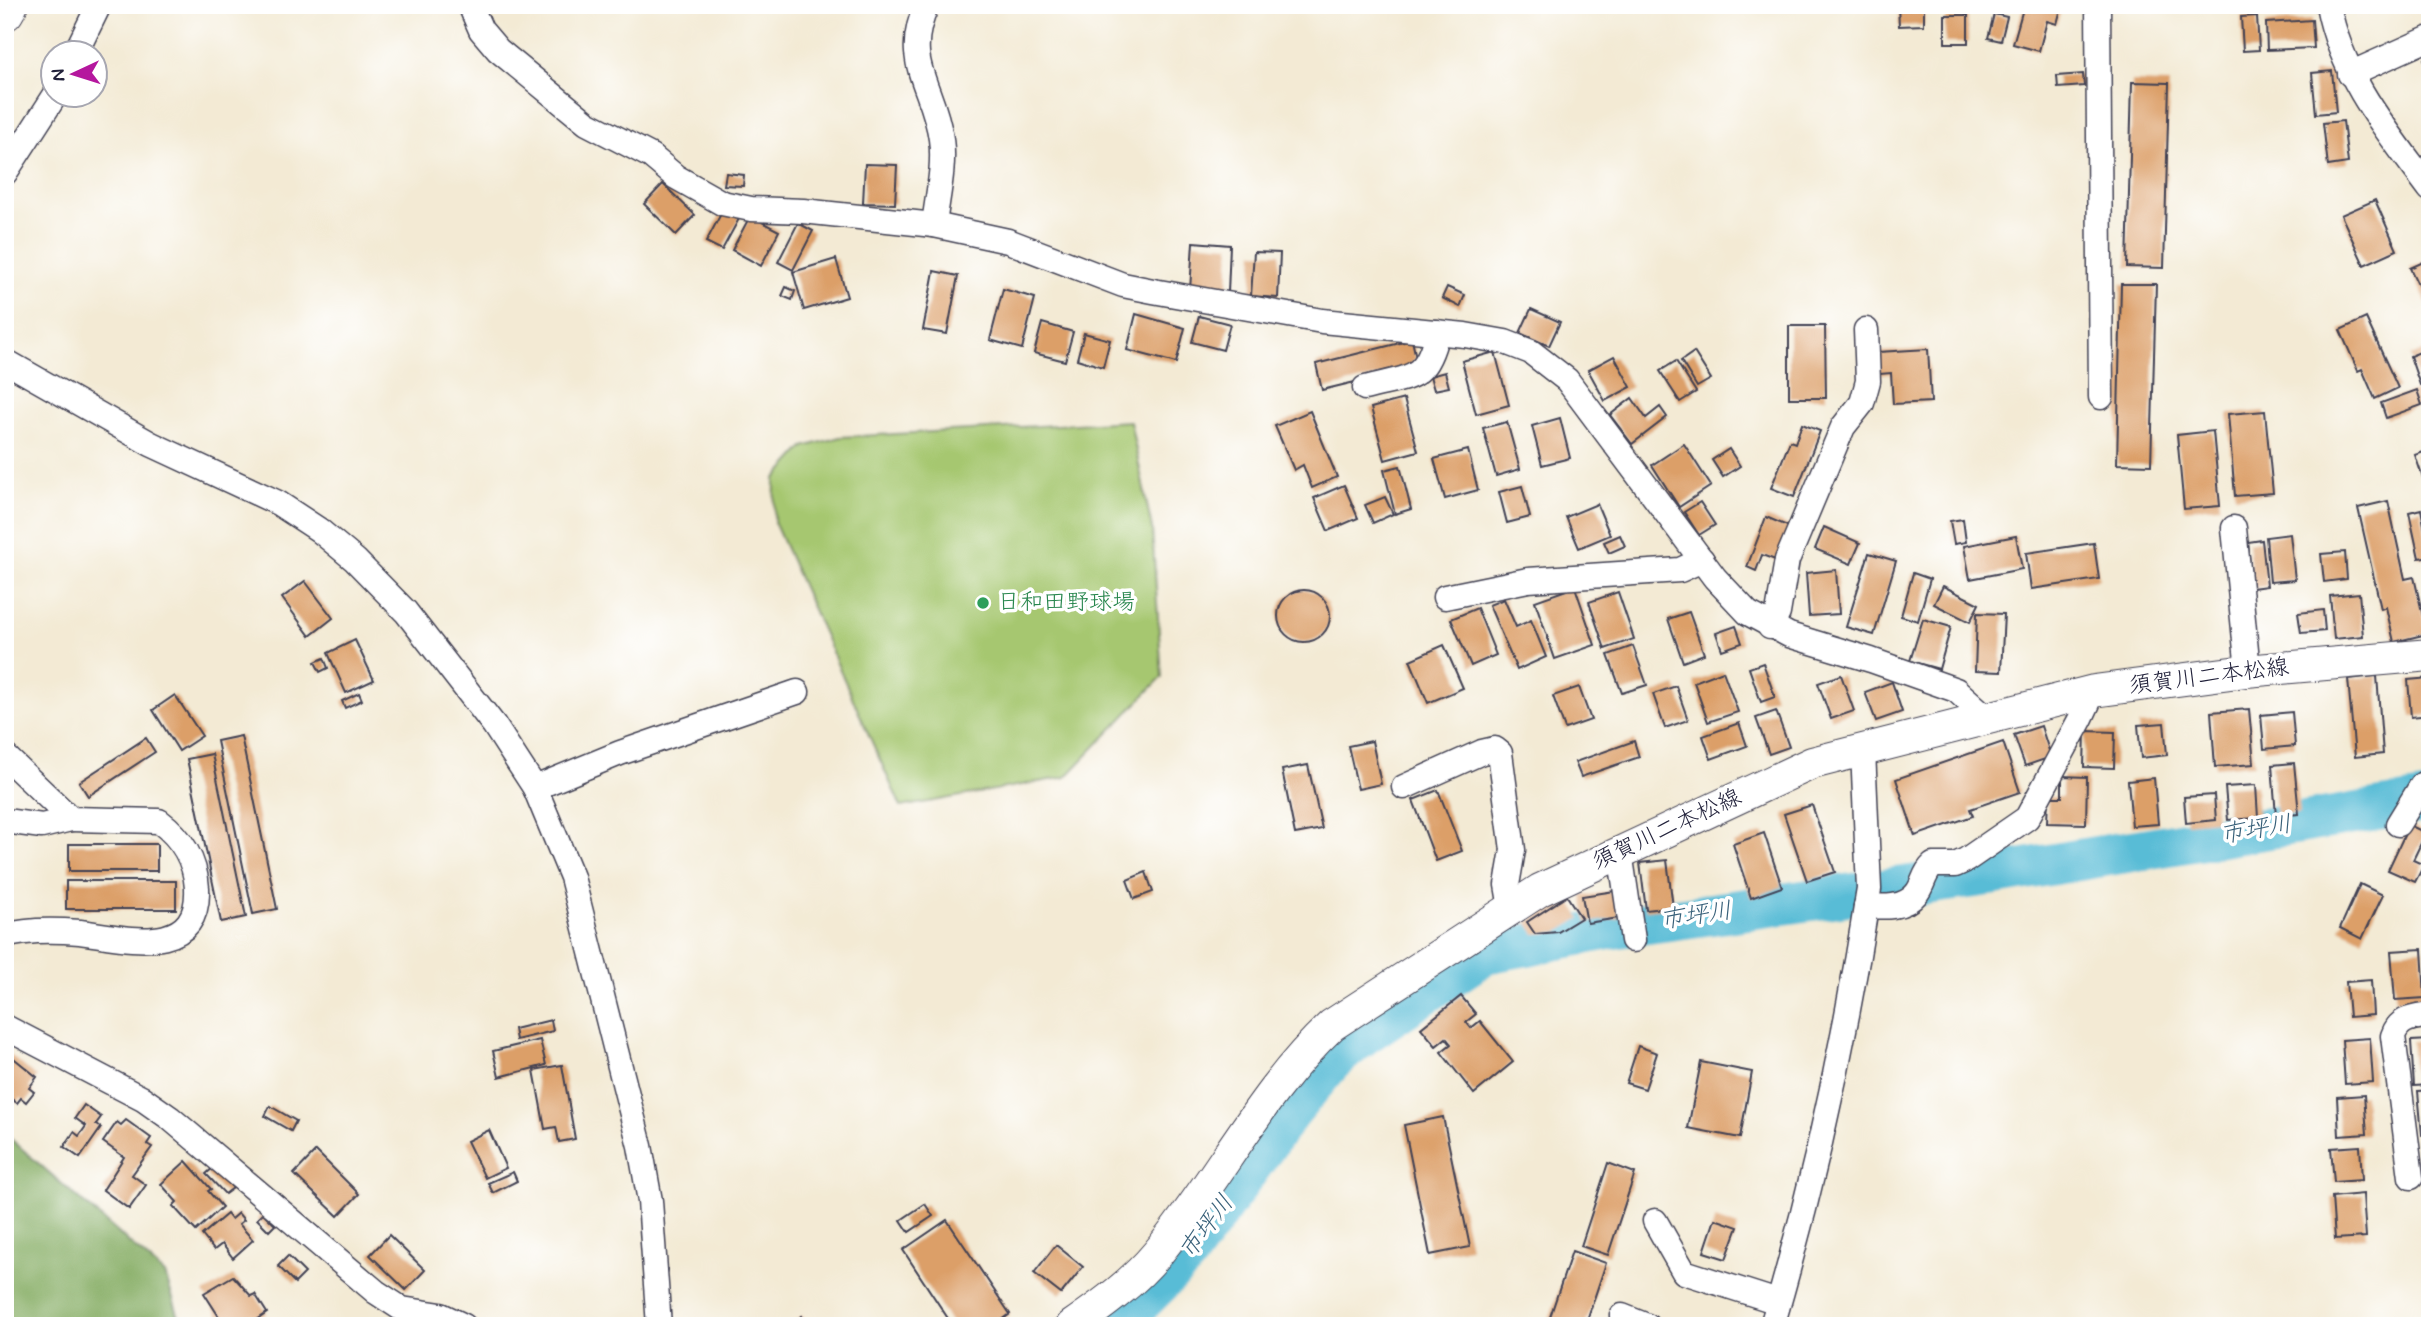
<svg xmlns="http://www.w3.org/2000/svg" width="2435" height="1331" font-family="Mynerve,'Klee One',sans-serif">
	<rect width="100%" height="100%" fill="#fff"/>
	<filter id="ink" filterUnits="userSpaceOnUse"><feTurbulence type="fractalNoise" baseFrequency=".0143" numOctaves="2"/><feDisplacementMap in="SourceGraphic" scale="14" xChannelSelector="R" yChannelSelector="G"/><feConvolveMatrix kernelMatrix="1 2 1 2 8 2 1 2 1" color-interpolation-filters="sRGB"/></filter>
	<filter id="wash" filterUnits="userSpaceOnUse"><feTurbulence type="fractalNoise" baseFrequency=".00686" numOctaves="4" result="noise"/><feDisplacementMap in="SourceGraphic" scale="28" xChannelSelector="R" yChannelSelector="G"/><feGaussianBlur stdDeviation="1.57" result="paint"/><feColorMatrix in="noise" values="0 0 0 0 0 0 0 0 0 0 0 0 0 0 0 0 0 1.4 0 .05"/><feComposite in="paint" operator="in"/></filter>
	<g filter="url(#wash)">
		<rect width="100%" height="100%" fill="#f3ead4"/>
		<path fill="#a6c76f" stroke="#647455" stroke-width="2" d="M1130 421 1152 529 1162 677 1066 777 901 807 774 522 775 479 804 447 840 437Z"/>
		<path fill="#84ac62" stroke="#53674e" stroke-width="2" d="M5 1134 165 1274 182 1326H5Z"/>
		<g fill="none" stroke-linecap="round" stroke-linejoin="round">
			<path stroke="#58bcd6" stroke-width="42" d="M1117 1326 1185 1258 1288 1114 1331 1062 1363 1035 1486 953 1619 927 1989 875 2430 801"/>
		</g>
		<g id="blocks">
			<g fill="#dc9f68">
				<path d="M1898 5H1924V25L1899 26Z"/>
				<path d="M2024 5H2062L2057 24 2047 21 2039 51 2013 44Z"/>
				<path d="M1994 14 2007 17 2001 41 1988 38Z"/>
				<rect x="1945" y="15" width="23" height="28"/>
				<path d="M2257 16 2259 50 2243 51 2241 17Z"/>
				<path d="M2312 20 2314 48 2267 50 2266 23Z"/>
				<path d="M2430 56V73L2424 59Z"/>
				<path d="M2332 71 2336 112 2316 114 2312 73Z"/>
				<path d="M2083 74 2084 86 2058 88 2057 76Z"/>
				<path d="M2132 82 2169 83 2164 268 2127 267Z"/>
				<path d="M2343 121 2348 163 2328 166 2323 123Z"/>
				<path d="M865 164 897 165 895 204 863 203Z"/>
				<path d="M726 173 744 175 743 186 724 185Z"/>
				<path d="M663 184 695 215 676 235 644 204Z"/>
				<path d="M2375 200 2397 250 2364 265 2341 215Z"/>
				<path d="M724 208 740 217 722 250 706 242Z"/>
				<path d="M750 216 779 231 761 266 732 250Z"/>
				<path d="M798 223 813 231 793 270 778 262Z"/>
				<path d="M1193 242 1230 245 1228 293 1190 291Z"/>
				<path d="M1254 252 1280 253 1278 298 1251 296Z"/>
				<path d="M836 259 847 297 804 310 793 272Z"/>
				<path d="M2430 259V310L2410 268Z"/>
				<path d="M934 271 958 276 947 334 923 330Z"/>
				<path d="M2121 284H2156L2151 465 2117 464Z"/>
				<path d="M786 287 795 291 792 300 782 296Z"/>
				<path d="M1447 287 1465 295 1460 307 1442 298Z"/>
				<path d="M1003 289 1035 298 1022 349 990 340Z"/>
				<path d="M1531 309 1560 322 1549 346 1520 333Z"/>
				<path d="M1136 314 1185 328 1176 363 1127 350Z"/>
				<path d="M1199 316 1230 324 1223 350 1192 342Z"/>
				<path d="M2366 318 2398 388 2375 399 2362 369 2358 371 2340 330Z"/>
				<path d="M1042 323 1073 332 1065 361 1034 353Z"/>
				<path d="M1789 326H1825L1826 398H1789Z"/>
				<path d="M1084 333 1110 340 1103 367 1077 359Z"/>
				<path d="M1412 340 1416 358 1408 369 1322 390 1316 364Z"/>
				<path d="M2430 348V381L2420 385 2410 356Z"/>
				<path d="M1928 349 1931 402 1893 404 1891 373 1880 374 1878 352Z"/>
				<path d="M1495 352 1509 405 1476 414 1462 361Z"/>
				<path d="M1694 352 1711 379 1697 387 1681 361Z"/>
				<path d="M1614 356 1631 387 1605 401 1588 370Z"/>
				<path d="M1676 361 1696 392 1680 402 1660 371Z"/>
				<path d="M1445 372 1449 387 1434 390 1430 376Z"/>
				<path d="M2417 390 2422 405 2386 418 2381 403Z"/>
				<path d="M1632 398 1646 418 1660 407 1667 417 1632 444 1610 415Z"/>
				<path d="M1404 399 1418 451 1385 460 1371 408Z"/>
				<path d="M1310 411 1337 477 1312 488 1303 465 1294 470 1275 426Z"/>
				<path d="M2265 411 2273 493 2235 496 2228 414Z"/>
				<path d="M1560 418 1570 458 1542 465 1532 426Z"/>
				<path d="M1507 422 1520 469 1496 476 1483 428Z"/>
				<path d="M1802 424 1820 431 1794 497 1771 488 1790 441 1795 443Z"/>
				<path d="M2213 431 2220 506 2184 509 2177 435Z"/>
				<path d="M1684 444 1711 486 1679 507 1652 465Z"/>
				<path d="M1729 449 1740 466 1723 477 1712 460Z"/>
				<path d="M1468 450 1478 490 1445 499 1434 459Z"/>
				<path d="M2430 450V496H2429L2415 455Z"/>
				<path d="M1400 466 1411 509 1395 514 1384 470Z"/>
				<path d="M1344 485 1358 518 1328 531 1314 498Z"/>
				<path d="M1522 486 1530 517 1507 523 1499 492Z"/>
				<path d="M1385 497 1393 514 1373 523 1365 505Z"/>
				<path d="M2388 501 2405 579 2414 577 2427 634 2394 642 2386 607 2381 609 2358 508Z"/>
				<path d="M1700 502 1715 525 1699 535 1684 512Z"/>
				<path d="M1597 504 1610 535 1579 548 1566 517Z"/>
				<path d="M2421 509 2430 556 2419 558 2409 512Z"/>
				<path d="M1766 517 1792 528 1778 561 1762 555 1756 571 1747 567Z"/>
				<path d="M1963 519 1966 542 1954 544 1950 521Z"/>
				<path d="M1824 527 1860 543 1851 564 1815 549Z"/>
				<path d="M2290 534 2295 580 2270 582 2266 537Z"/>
				<path d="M1620 535 1625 546 1609 553 1604 542Z"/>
				<path d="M2016 536 2022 569 1970 579 1964 546Z"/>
				<path d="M2262 540 2267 586 2252 588 2248 542Z"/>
				<path d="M2094 543 2099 579 2031 589 2026 553Z"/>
				<path d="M2345 552 2347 579 2324 582 2321 554Z"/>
				<path d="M1869 553 1896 561 1874 635 1846 627Z"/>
				<path d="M1836 570 1839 614 1809 616 1806 573Z"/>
				<path d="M1913 573 1930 579 1918 621 1901 616Z"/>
				<path d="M305 581 333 618 310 636 282 598Z"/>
				<path d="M1943 586 1979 604 1970 622 1934 604Z"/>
				<path d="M1575 587 1595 645 1555 659 1535 601Z"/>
				<circle cx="1304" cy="616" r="26"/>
				<path d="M1618 592 1634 639 1605 649 1589 602Z"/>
				<path d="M2359 593 2363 636 2334 639 2330 596Z"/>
				<path d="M1504 599 1516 627 1531 620 1546 657 1517 670 1489 605Z"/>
				<path d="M1477 608 1496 655 1471 666 1451 619Z"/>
				<path d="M2323 610 2325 631 2301 633 2298 613Z"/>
				<path d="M1689 612 1704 654 1683 662 1668 619Z"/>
				<path d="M1977 613 2004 614 2001 672 1975 671Z"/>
				<path d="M1923 619 1951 627 1939 669 1910 661Z"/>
				<path d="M1736 626 1742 643 1722 650 1716 633Z"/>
				<path d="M355 640 374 680 346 693 328 653Z"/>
				<path d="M1444 645 1463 688 1428 703 1410 660Z"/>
				<path d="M1633 646 1647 685 1622 693 1608 655Z"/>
				<path d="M324 658 328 668 320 672 315 662Z"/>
				<path d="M1763 663 1775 697 1761 702 1749 668Z"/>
				<path d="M1723 671 1738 712 1708 722 1694 682Z"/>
				<path d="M1841 675 1854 711 1831 719 1818 683Z"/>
				<path d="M2377 676 2383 754 2355 757 2348 679Z"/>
				<path d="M2430 678V715L2411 717 2408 680Z"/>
				<path d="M1892 682 1902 712 1876 721 1865 692Z"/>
				<path d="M1676 686 1688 720 1665 728 1653 694Z"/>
				<path d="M1579 687 1591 720 1565 729 1553 696Z"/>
				<path d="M359 693 362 700 345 708 342 701Z"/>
				<path d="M175 695 202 736 179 751 153 710Z"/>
				<path d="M2249 709 2254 764 2215 767 2211 712Z"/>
				<path d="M1776 711 1789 747 1769 754 1756 718Z"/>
				<path d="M2292 712 2295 746 2264 749 2261 715Z"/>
				<path d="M1739 723 1747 746 1711 759 1703 736Z"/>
				<path d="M2164 723 2167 755 2141 758 2138 725Z"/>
				<path d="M2041 726 2051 757 2025 766 2014 735Z"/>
				<path d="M2085 731 2115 732 2114 768 2084 767Z"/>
				<path d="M241 736 277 909 253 914 217 741Z"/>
				<path d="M146 738 155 752 88 796 79 782Z"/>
				<path d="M1372 741 1381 784 1358 789 1348 746Z"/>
				<path d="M1634 741 1639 757 1581 777 1575 762Z"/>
				<path d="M2003 742 2020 792 1970 809 1973 816 1915 836 1896 779Z"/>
				<path d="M212 754 246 917 221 922 187 759Z"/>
				<path d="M2294 763 2299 814 2276 816 2272 765Z"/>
				<path d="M1308 765 1322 829 1295 834 1282 770Z"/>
				<path d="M2062 776 2087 777 2086 824 2047 823 2048 797H2062Z"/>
				<path d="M2154 778 2158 824 2132 826 2128 781Z"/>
				<path d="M2256 785 2258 818 2228 820 2225 787Z"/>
				<path d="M1438 790 1462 851 1436 861 1413 800Z"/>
				<path d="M2214 795 2216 820 2186 823 2184 797Z"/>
				<path d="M1812 805 1835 872 1807 881 1784 814Z"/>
				<path d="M2409 825 2426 833 2413 860 2424 865 2415 882 2388 870Z"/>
				<path d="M1764 833 1782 887 1751 898 1733 844Z"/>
				<rect x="69" y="844" width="88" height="27"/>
				<path d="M1667 860 1673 907 1646 910 1640 863Z"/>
				<path d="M1146 872 1153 892 1134 899 1127 880Z"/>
				<rect x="66" y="881" width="110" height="28"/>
				<path d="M2360 884 2383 895 2362 939 2340 928Z"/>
				<path d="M1615 891 1619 918 1587 923 1582 896Z"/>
				<path d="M1567 896 1581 918 1558 932 1535 934 1527 922Z"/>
				<path d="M2422 949 2425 998 2395 1000 2391 951Z"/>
				<path d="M2371 980 2373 1015 2349 1017 2346 982Z"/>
				<path d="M1461 996 1476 1014 1466 1022 1471 1028 1480 1021 1513 1062 1474 1094 1441 1052 1451 1044 1446 1038 1436 1046 1421 1028Z"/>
				<path d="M551 1020 553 1031 516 1040 514 1029Z"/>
				<path d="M2370 1038 2373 1082 2345 1084 2342 1040Z"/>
				<path d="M540 1040 546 1065 499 1077 493 1051Z"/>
				<path d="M2430 1040V1085L2414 1086 2411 1041Z"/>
				<path d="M1638 1046 1657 1053 1645 1089 1626 1083Z"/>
				<path d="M5 1051 37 1077 29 1088 34 1092 26 1102 21 1098 17 1103 5 1094Z"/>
				<path d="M1701 1062 1752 1072 1740 1138 1688 1128Z"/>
				<path d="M562 1065 575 1139 559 1142 556 1127 545 1129 534 1070Z"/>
				<path d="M2430 1090V1134L2422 1135 2418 1091Z"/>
				<path d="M2364 1095 2367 1134 2339 1136 2337 1097Z"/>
				<path d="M84 1105 101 1117 96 1124 101 1128 80 1158 64 1147 74 1132 79 1136 86 1126 75 1118Z"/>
				<path d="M270 1106 296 1121 291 1131 265 1116Z"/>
				<path d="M1443 1117 1470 1247 1430 1255 1404 1125Z"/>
				<path d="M126 1120 151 1138 147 1144 152 1147 132 1175 146 1185 129 1209 103 1190 124 1157 103 1142 117 1122 121 1125Z"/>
				<path d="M489 1130 506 1168 485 1178 467 1141Z"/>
				<path d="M2430 1138V1174H2427L2425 1139Z"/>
				<path d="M2360 1146 2362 1180 2334 1182 2331 1148Z"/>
				<path d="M316 1151 359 1194 338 1216 294 1174Z"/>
				<path d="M186 1161 211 1189 208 1191 222 1207 196 1231 173 1206 177 1202 161 1184Z"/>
				<path d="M1608 1163 1635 1173 1608 1255 1581 1246Z"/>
				<path d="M214 1167 233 1188 225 1194 206 1174Z"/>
				<path d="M513 1172 517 1181 493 1193 488 1183Z"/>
				<path d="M2363 1194 2366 1237 2335 1239 2332 1197Z"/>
				<path d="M925 1204 933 1216 909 1232 901 1220Z"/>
				<path d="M238 1213 244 1220 239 1224 253 1240 233 1258 222 1244 214 1250 202 1235 227 1214 231 1219Z"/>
				<path d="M263 1213 275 1225 269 1231 257 1219Z"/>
				<path d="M1715 1219 1738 1227 1726 1259 1704 1252Z"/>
				<path d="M947 1220 1010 1314 994 1326H953L903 1250Z"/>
				<path d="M389 1235 425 1270 406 1290 370 1255Z"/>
				<path d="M1056 1245 1083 1267 1061 1294 1034 1273Z"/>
				<path d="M1572 1251 1606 1263 1585 1326H1547Z"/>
				<path d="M288 1256 305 1273 295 1283 278 1266Z"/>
				<path d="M233 1276 251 1296 255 1294 267 1313 248 1326H225L204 1293Z"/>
				<path d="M802 1316 808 1326H788Z"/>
			</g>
		</g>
	</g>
	<g filter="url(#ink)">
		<use href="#blocks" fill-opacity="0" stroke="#414052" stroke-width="2"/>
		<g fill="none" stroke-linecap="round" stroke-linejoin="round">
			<g stroke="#414052" stroke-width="27">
				<g id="minor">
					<path d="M470 5 481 30 498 50 587 123 651 156 676 177 722 203 751 209 803 211 934 225 1008 241 1123 285 1153 291 1322 321 1465 335 1505 342 1531 352 1567 380 1715 578 1748 613 1789 635 1871 660 1956 690 1986 717"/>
					<path d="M927 5C900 62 934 86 941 139 945 167 937 198 934 225"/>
					<path d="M2098 5 2101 397"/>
					<path d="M2328 5C2342 78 2387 131 2430 189"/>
					<path d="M76 52 99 5"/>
					<path d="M2350 74 2430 38"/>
					<path d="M5 173 56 94"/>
					<path d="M5 361 151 444 278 503 319 530 355 560 406 612 494 725 535 788 572 877 640 1146 650 1201 659 1326"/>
					<path d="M1365 388C1410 376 1426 382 1437 332"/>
					<path d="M2234 528 2248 671"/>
					<path d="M1445 597 1528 580 1680 570 1702 560"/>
					<path d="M1770 627 1778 613 1787 560 1843 427 1862 403 1868 381 1866 330"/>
					<path d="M5 756 71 819 159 821C182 838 195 859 197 888 200 960 122 937 80 932 56 930 28 929 5 936"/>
					<path d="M1404 787 1482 752 1495 749 1500 753 1513 850 1507 885 1511 908"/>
					<path d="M535 788 620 753 797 692"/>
					<path d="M5 821 42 826 71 819"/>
					<path d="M2398 824 2422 785 2430 780"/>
					<path d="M1620 852 1633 940"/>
					<path d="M1866 906C1882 907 1904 909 1916 894 1924 885 1923 874 1933 865H1955L1966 860 2027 818 2081 718 2088 703 2087 692"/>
					<path d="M5 1027 143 1099 170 1118 376 1292 402 1309 441 1315 464 1326"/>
					<path d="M2411 1177 2393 1036C2399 1018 2412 1018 2430 1015"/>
					<path d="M1655 1221 1684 1272 1778 1302"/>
					<path d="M1622 1316 1647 1326"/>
					<path d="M1772 1326C1814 1183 1846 1036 1869 889L1863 750"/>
				</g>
			</g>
			<g stroke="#414052" stroke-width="34">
				<path id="major" d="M1072 1326C1102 1305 1134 1282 1157 1254 1218 1180 1262 1090 1332 1025L1540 890 1812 763 2094 691 2246 671 2430 655"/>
			</g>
			<g stroke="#414052" stroke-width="39">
				<path id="highway" d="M5 12 9 5"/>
			</g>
			<use href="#minor" stroke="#fff" stroke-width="24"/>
			<use href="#major" stroke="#fff" stroke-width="32"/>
			<use href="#highway" stroke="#fff" stroke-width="37"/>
		</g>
	</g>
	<circle fill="#2e9e5b" stroke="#fff" stroke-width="2.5" cx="983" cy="603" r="7"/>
	<g text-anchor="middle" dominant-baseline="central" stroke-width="7" stroke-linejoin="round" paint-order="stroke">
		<g font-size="23" fill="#27864d" stroke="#fff" text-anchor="start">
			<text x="997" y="603">日和田野球場</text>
		</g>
		<g font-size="23" fill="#22223b" stroke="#fff">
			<text transform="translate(2209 677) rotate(-7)">須賀川二本松線</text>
			<text transform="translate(1667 830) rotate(-25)">須賀川二本松線</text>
		</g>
		<g font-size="24" font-style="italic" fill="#386079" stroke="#fff">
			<text transform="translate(2256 830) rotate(-9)">市坪川</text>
			<text transform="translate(1696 916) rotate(-8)">市坪川</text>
			<text transform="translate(1207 1227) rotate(-53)">市坪川</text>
		</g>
	</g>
	<rect width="2435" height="1331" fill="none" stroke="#fff" stroke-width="28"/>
	<g transform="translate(74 74) rotate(266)"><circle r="33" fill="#ffffff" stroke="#a7a7b1" stroke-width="2"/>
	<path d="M0-5L12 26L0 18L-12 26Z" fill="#b5179e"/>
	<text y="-10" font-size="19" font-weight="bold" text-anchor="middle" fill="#22223b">N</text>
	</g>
</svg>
